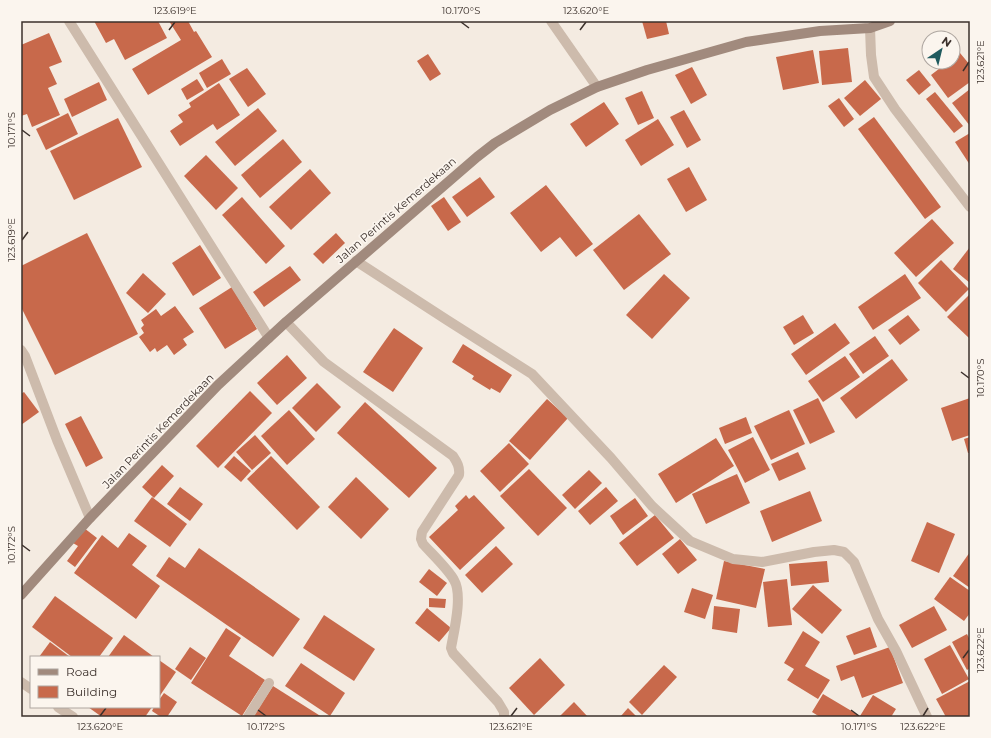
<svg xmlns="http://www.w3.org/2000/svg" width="991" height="738" font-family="Montserrat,sans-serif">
	<rect width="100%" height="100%" fill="#f4ebe1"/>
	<g fill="#c8694b">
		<path d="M94 21H158L167 38 125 60 114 39 106 43Z"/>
		<path d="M169 21H188L194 32 196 31 212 57 148 95 132 69 181 40Z"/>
		<path d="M642 21H666L669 34 647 39Z"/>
		<path d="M49 33 62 62 49 67 57 84 48 88 60 115 32 127 27 114 21 116V45Z"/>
		<path d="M848 48 852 82 822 85 819 51Z"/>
		<path d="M813 50 819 83 783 90 776 57Z"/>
		<path d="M960 53 970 65V82L948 98 931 75 948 62H953V58Z"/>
		<path d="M428 54 441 74 430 81 417 61Z"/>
		<path d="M222 59 231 74 207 88 199 73Z"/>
		<path d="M692 67 707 95 691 104 675 75Z"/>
		<path d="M247 68 266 94 248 107 229 79Z"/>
		<path d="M919 70 931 85 919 95 906 80Z"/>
		<path d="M197 79 204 90 187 100 181 89Z"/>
		<path d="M865 80 881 99 860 116 844 98Z"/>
		<path d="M99 82 107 100 72 117 64 99Z"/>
		<path d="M219 83 240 115 217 130 213 124 180 146 170 131 183 122 178 115 191 107 189 103Z"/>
		<path d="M970 89V126L952 103Z"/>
		<path d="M642 91 654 118 638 125 625 98Z"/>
		<path d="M935 92 963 126 954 133 926 99Z"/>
		<path d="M839 98 854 119 844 127 828 106Z"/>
		<path d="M604 102 619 124 586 147 570 124Z"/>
		<path d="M258 108 277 131 235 166 215 142Z"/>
		<path d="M684 110 701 140 687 148 670 117Z"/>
		<path d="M68 113 78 134 46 150 36 129Z"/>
		<path d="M874 117 941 207 925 219 858 129Z"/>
		<path d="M118 118 142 167 74 200 50 151Z"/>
		<path d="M658 119 674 145 641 166 625 140Z"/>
		<path d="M970 133V165L955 142Z"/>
		<path d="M283 139 302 162 260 198 241 175Z"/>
		<path d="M206 155 238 188 216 210 184 176Z"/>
		<path d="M689 167 707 200 686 212 667 179Z"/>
		<path d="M310 169 331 193 291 230 269 207Z"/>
		<path d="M480 177 495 197 467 217 452 197Z"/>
		<path d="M546 185 593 244 576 257 560 237 541 252 510 213Z"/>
		<path d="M242 197 285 246 266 264 222 215Z"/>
		<path d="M444 197 461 222 448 231 431 206Z"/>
		<path d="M639 214 671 254 624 290 593 250Z"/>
		<path d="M932 219 954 243 916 277 894 253Z"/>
		<path d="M87 233 138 334 55 375 21 307V266Z"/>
		<path d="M336 233 345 243 323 264 313 254Z"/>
		<path d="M200 245 221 278 193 296 172 263Z"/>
		<path d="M970 247V283L953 269Z"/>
		<path d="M941 260 969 289 946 312 918 283Z"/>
		<path d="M290 266 301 280 264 307 253 292Z"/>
		<path d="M143 273 166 294 148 313 126 293Z"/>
		<path d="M664 274 690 298 652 339 626 315Z"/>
		<path d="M905 274 921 298 873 330 858 307Z"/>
		<path d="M232 287 257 329 225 349 199 308Z"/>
		<path d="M970 294V339L947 317Z"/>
		<path d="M175 306 194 332 183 339 187 345 174 355 167 345 157 352 155 348 150 352 139 337 144 333 141 328 144 325 141 320 156 309 161 316Z"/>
		<path d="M803 315 814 333 794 345 783 327Z"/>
		<path d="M908 315 920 330 900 345 888 330Z"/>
		<path d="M835 323 850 343 806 375 791 354Z"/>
		<path d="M394 328 423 348 393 392 363 372Z"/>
		<path d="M875 336 889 356 863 374 849 354Z"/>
		<path d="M463 344 512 375 500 393 491 388 490 390 472 379 474 376 452 362Z"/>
		<path d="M287 355 307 378 277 405 257 383Z"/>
		<path d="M845 356 860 377 823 402 808 381Z"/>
		<path d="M892 359 908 380 856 419 840 398Z"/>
		<path d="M317 383 341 407 316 432 292 408Z"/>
		<path d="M250 391 272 413 218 468 196 446Z"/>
		<path d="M24 392 39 412 21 425V394Z"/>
		<path d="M818 398 835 432 810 444 793 410Z"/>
		<path d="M970 398V435L952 441 941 408Z"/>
		<path d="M547 399 568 418 530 460 509 441Z"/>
		<path d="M365 402 437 468 409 498 337 433Z"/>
		<path d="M289 410 315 439 287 465 261 436Z"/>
		<path d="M789 410 805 444 771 460 754 426Z"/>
		<path d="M81 416 103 458 86 467 65 424Z"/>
		<path d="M746 417 752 433 725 444 719 428Z"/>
		<path d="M255 435 271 453 252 470 236 452Z"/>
		<path d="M753 437 770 470 745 483 728 450Z"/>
		<path d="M970 437V453H968L964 439Z"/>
		<path d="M716 438 734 466 676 503 658 474Z"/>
		<path d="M509 443 529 464 500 492 480 471Z"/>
		<path d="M798 452 806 469 779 481 771 464Z"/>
		<path d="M234 456 251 471 241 482 224 467Z"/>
		<path d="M271 456 320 507 297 530 247 479Z"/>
		<path d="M162 465 174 476 154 498 142 487Z"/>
		<path d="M529 469 567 508 538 536 500 496Z"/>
		<path d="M589 470 602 483 575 509 562 495Z"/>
		<path d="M737 474 750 503 706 524 692 494Z"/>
		<path d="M356 477 389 509 361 539 328 507Z"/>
		<path d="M180 487 203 504 190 521 167 504Z"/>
		<path d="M606 487 618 501 590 525 578 511Z"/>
		<path d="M810 491 822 521 772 542 760 511Z"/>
		<path d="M466 495 469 499 474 495 505 528 460 570 429 537 458 510 455 506Z"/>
		<path d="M152 497 187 524 170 547 134 521Z"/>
		<path d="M635 498 648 516 623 535 610 516Z"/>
		<path d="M655 515 674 538 637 566 619 543Z"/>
		<path d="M927 522 955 534 939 573 911 561Z"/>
		<path d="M84 528 97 538 75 567 67 561 78 546 73 543Z"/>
		<path d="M129 533 147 546 132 565 160 586 136 619 74 573 102 535 118 548Z"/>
		<path d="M680 539 697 560 678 574 662 554Z"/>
		<path d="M496 546 513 564 482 593 465 575Z"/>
		<path d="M199 548 300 619 273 657 156 576 169 557 185 568Z"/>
		<path d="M970 552V588L953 576Z"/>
		<path d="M724 561 765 569 756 608 716 599Z"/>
		<path d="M827 561 829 582 791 586 789 564Z"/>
		<path d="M429 569 447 583 437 596 419 582Z"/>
		<path d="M950 577 970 591V613L964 621 934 599Z"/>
		<path d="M787 579 792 625 768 627 763 582Z"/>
		<path d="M813 585 842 610 822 634 792 609Z"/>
		<path d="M692 588 713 595 705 619 684 612Z"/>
		<path d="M55 596 113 638 99 657H72L32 627Z"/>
		<path d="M429 598 446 599 445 608 429 607Z"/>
		<path d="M714 606 740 609 737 633 712 629Z"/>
		<path d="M934 606 947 630 912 648 899 625Z"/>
		<path d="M427 608 451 628 439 642 415 623Z"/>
		<path d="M324 615 375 649 354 681 303 648Z"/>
		<path d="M870 627 877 647 854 655 846 636Z"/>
		<path d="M226 628 241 638 229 656 265 680 242 716 191 683Z"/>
		<path d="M803 631 820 642 805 666 830 680 818 699 787 680 794 669 784 663Z"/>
		<path d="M967 634 970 640V668L967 670 952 642Z"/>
		<path d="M124 635 154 657H108Z"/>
		<path d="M50 642 70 657H39Z"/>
		<path d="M950 645 969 679 942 694 924 659Z"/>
		<path d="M190 647 206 658 191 680 175 669Z"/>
		<path d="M890 647 903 683 862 698 854 676 841 681 836 666Z"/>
		<path d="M540 658 565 685 534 715 509 688Z"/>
		<path d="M159 660 176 672 159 697Z"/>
		<path d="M301 663 345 693 330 716 285 686Z"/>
		<path d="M664 665 677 677 642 715 629 702Z"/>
		<path d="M970 681V717H946L936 699Z"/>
		<path d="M273 686 322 717H253Z"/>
		<path d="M164 693 177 702 167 717H161L152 711 154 707H159V700Z"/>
		<path d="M823 694 860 716 873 695 896 709 891 717H820L812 712Z"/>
		<path d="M574 702 588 717H559Z"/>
		<path d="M88 707H152L145 717H102Z"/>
		<path d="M628 708 637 717H620Z"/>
	</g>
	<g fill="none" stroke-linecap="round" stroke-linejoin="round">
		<path stroke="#cdbbac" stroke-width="10" d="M870 28 871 55 874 77 895 109 970 207"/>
		<g stroke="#cdbbac" stroke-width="10">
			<path d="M69 21 269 338"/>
			<path d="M551 21 597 87"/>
			<path d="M356 261 447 320 532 374 611 458 652 506 690 541 733 559 762 562 814 552 834 550 844 552 854 562 878 619 896 651 927 717"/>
			<path d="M286 322 324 362 453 456C457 462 460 467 459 475L422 532 421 539 423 544C432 554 448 569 454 580 463 595 454 631 451 648L453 653 498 702 504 712V717"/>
			<path d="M21 350 25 356 57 440 90 518"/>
			<path d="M21 682 31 689"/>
			<path d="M58 707 73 717"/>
			<path d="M248 717 269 683"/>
		</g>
		<path stroke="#a18a7d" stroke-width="10" d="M21 595 90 518 218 385 286 322 477 157 495 143 550 110 597 87 647 70 746 42 820 31 870 28 890 21"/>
	</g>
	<path fill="none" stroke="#3b302b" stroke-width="1.5" d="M461 22 469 28M169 30 175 22M580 30 586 22M963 71 969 62M22 130 30 136M22 240 28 232M961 372 969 378M22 545 30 551M963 658 969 650M258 710 266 716M851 710 859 716M100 716 106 708M511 716 517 708M923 716 928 708"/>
	<g text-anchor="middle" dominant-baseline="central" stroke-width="3.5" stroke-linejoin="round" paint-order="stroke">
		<g font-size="11" fill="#3b302b" stroke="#fbf5ee">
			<text transform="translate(396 210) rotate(-41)">Jalan Perintis Kemerdekaan</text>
			<text transform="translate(158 431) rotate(-46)">Jalan Perintis Kemerdekaan</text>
		</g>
	</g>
	<rect width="991" height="738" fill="none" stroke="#fbf5ee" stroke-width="44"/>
	<rect x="30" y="656" width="130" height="52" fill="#fbf5ee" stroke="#aea6a0"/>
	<rect x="38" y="669" width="20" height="6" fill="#a18a7d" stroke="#aea6a0"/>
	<text x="66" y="676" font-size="12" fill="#3b302b">Road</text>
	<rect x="38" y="686" width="20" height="12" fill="#c8694b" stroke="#aea6a0"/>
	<text x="66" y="696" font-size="12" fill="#3b302b">Building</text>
	<g transform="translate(941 50) rotate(35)"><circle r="19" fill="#fbf5ee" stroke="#aea6a0"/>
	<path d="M0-3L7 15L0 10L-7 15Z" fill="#1f5a5e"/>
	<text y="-6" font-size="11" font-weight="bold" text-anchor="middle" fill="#3b302b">N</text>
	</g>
	<rect x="22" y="22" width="947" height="694" fill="none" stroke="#3b302b" stroke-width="1.5"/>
	<g font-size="10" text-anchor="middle" fill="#3b302b">
		<text x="175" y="14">123.619°E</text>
		<text x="461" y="14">10.170°S</text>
		<text x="586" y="14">123.620°E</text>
		<text transform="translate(980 62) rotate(-90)" y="4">123.621°E</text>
		<text transform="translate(11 130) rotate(-90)" y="4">10.171°S</text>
		<text transform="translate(11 240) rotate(-90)" y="4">123.619°E</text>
		<text transform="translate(980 378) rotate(-90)" y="4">10.170°S</text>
		<text transform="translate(11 545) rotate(-90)" y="4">10.172°S</text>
		<text transform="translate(980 650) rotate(-90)" y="4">123.622°E</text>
		<text x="100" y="730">123.620°E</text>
		<text x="266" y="730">10.172°S</text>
		<text x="511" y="730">123.621°E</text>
		<text x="859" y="730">10.171°S</text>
		<text x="923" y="730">123.622°E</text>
	</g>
</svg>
